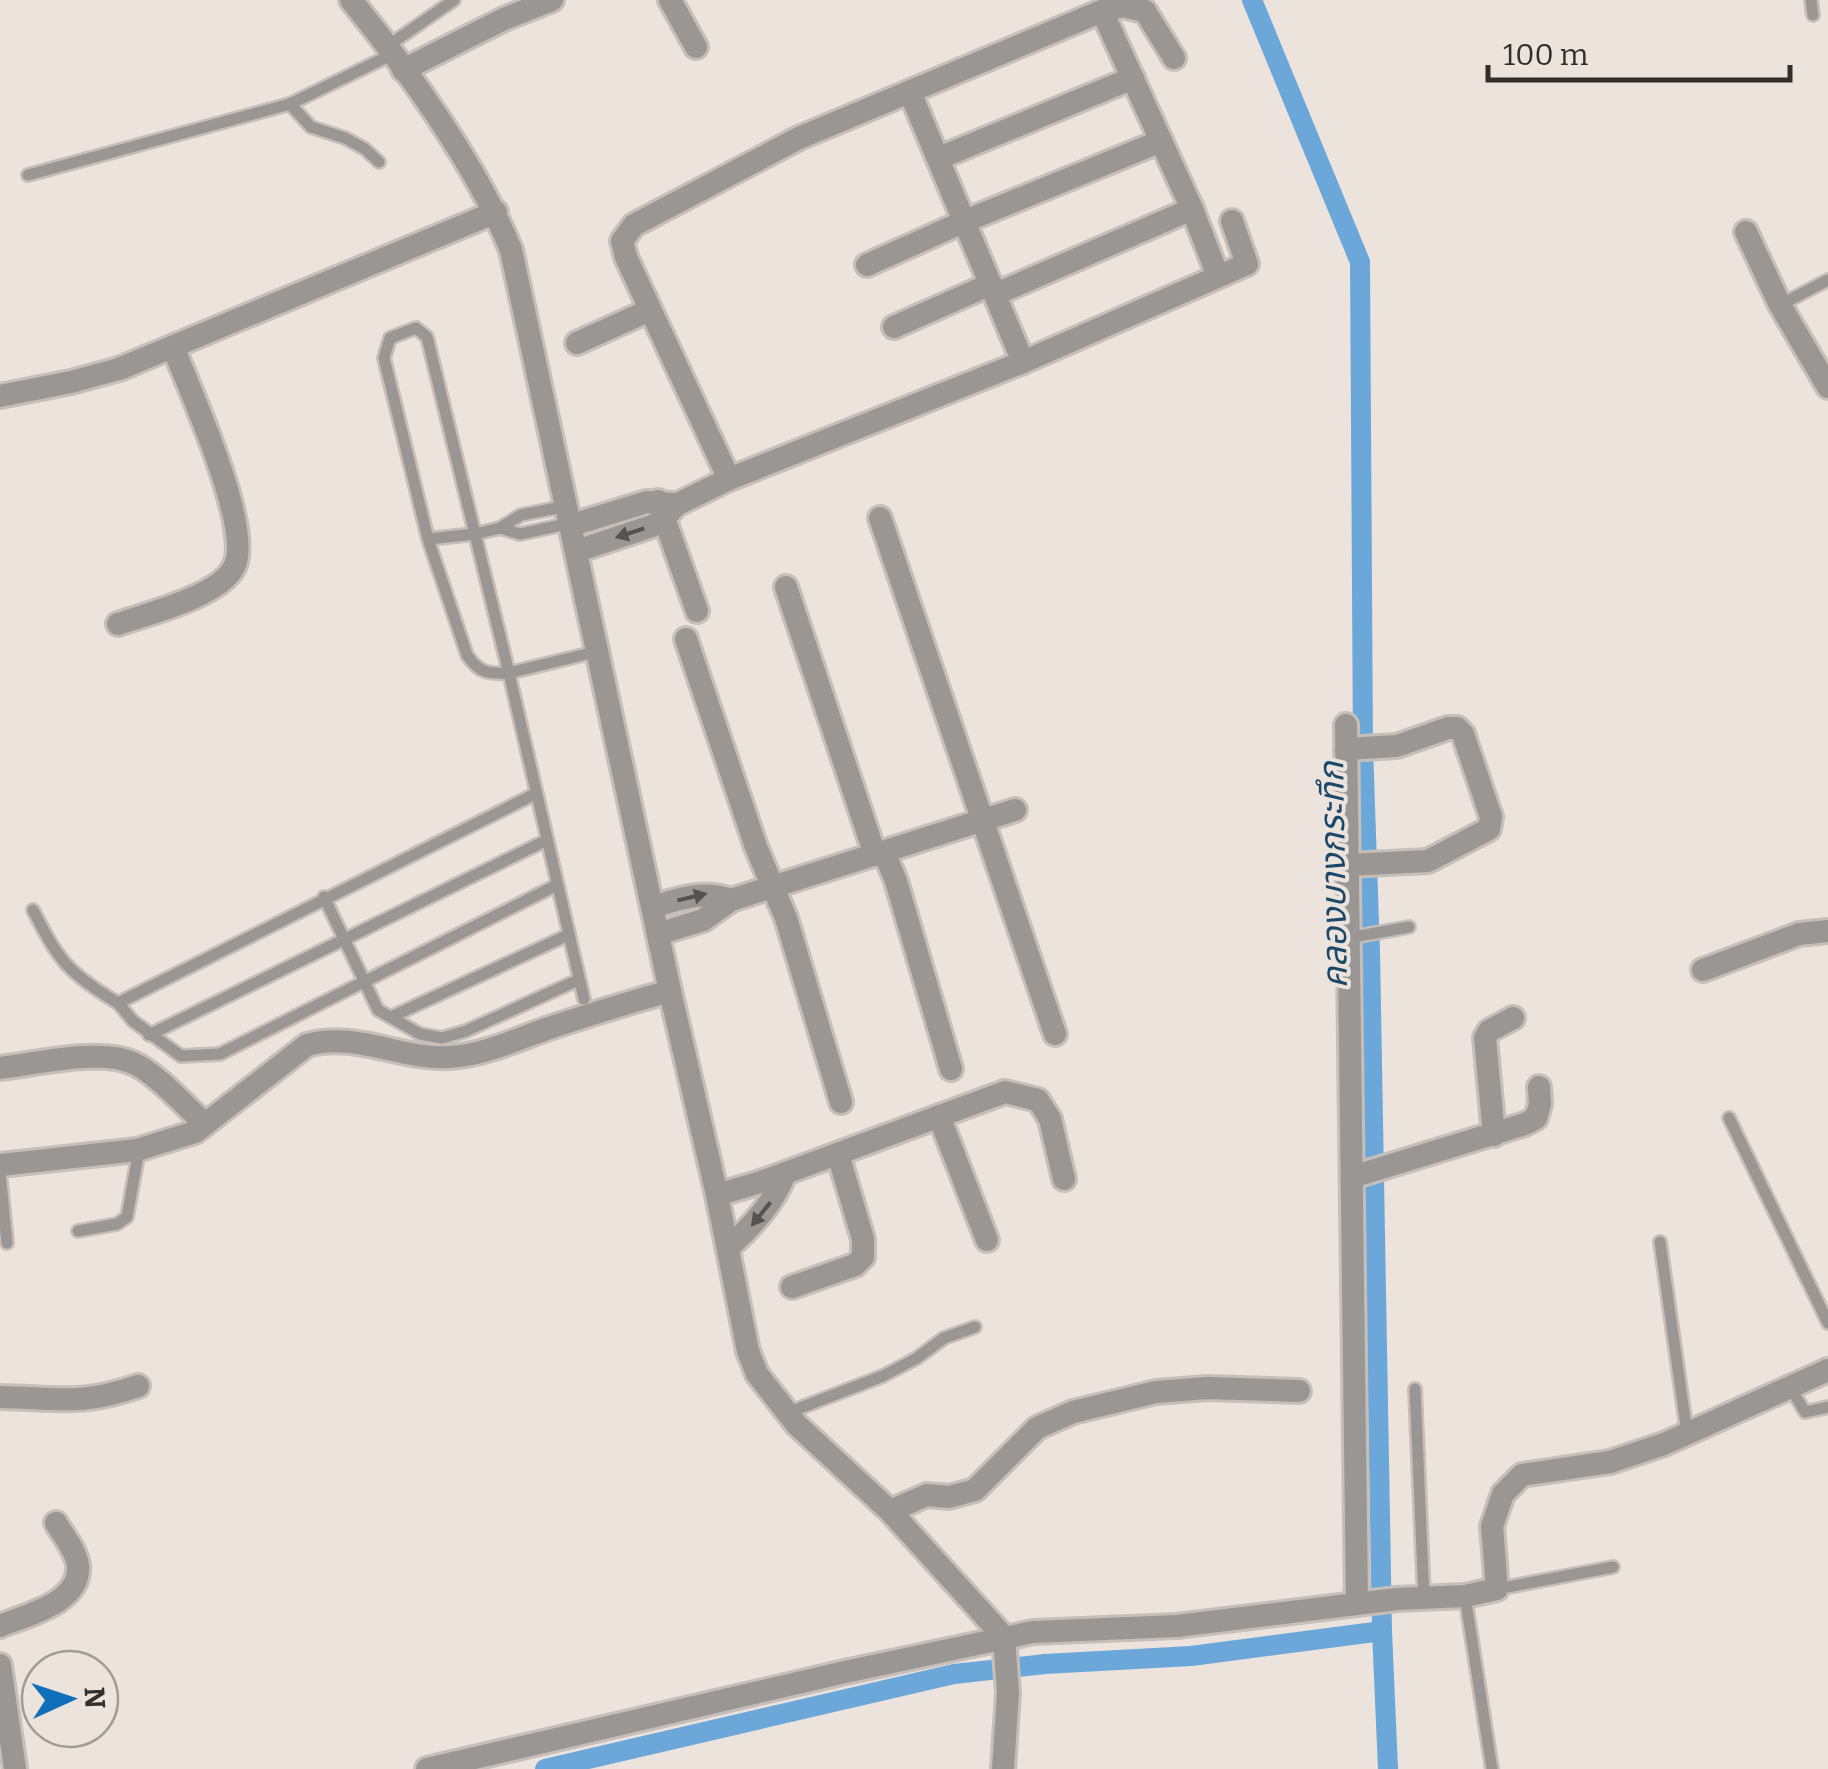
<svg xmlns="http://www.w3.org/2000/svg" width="1828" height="1769" font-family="Bitter,'Noto Sans Thai',serif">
	<rect width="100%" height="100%" fill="#ebe3dc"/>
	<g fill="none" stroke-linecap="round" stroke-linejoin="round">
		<g stroke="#6ba7d8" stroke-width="20">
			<path d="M1252 0 1360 262 1363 747 1370 951 1382 1631 1388 1769"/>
			<path d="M545 1769 954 1674 1045 1664 1191 1656 1382 1631"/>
		</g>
		<g stroke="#c6bfb9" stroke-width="16">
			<g id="service">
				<path d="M1811 0 1813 15"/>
				<path d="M385 48 454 0"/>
				<path d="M290 104 311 127 345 138 365 149 379 162"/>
				<path d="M28 175 290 104 393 54"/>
				<path d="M1780 305 1828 280"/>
				<path d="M500 528 520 534 571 523"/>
				<path d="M428 539 475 534 427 337 416 328 390 338 384 358 428 539 467 655C479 673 488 674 509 673L475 534 500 528 521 515 567 506"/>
				<path d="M324 897 378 1010 420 1034 442 1038 466 1031 578 980"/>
				<path d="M33 910C59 961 68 973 118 1003L535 794"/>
				<path d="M1348 938 1409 927"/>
				<path d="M584 999 509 673 599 651"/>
				<path d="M118 1003 133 1021 181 1056 220 1054 557 885"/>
				<path d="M391 1017 568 935"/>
				<path d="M149 1035 545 841"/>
				<path d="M1729 1118 1828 1323"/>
				<path d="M0 1172 7 1243"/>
				<path d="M78 1231 117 1224 127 1217 139 1150"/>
				<path d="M1660 1242 1687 1433"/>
				<path d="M1790 1387 1805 1412 1828 1407"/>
				<path d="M1415 1389 1424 1598"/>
				<path d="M787 1413 883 1376 917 1358 944 1338 975 1327"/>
				<path d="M1497 1589 1613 1567"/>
				<path d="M1465 1596 1492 1769"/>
			</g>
		</g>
		<g stroke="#c6bfb9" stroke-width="28">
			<g id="minor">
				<path d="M351 0C408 70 477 166 511 250L670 991 717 1195 748 1351 757 1374 797 1425 890 1511 1004 1637 1008 1693 1003 1769"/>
				<path d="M670 0 696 47"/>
				<path d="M1102 11 1122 6 1145 11 1174 58"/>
				<path d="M403 70 504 19 552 0"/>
				<path d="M910 92 1023 362"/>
				<path d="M939 158 1133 78"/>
				<path d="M1746 232 1780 305 1828 387"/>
				<path d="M867 265 963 222 1161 141"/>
				<path d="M996 294 1192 209"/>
				<path d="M894 327 991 284"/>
				<path d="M577 343 650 310"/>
				<path d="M0 396 71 382 119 369 496 212"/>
				<path d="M729 479 626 257 622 241 634 225 799 138 1102 11 1192 209 1218 276"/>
				<path d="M658 501 697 611"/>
				<path d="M880 518 1055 1034"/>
				<path d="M572 525 647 502 673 504"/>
				<path d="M577 551 652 526 664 519 676 505 729 479 1023 362 1247 264 1232 221"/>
				<path d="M786 587 875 855"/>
				<path d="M118 624C147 614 220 596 234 567 254 530 189 388 173 347"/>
				<path d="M686 639 756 847 786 918 841 1102"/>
				<path d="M1346 725 1357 1603"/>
				<path d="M1346 749 1397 746 1448 728H1457L1463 734 1491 817 1489 829 1428 861 1348 865"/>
				<path d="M884 852 896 881 951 1069"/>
				<path d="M652 907C680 899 702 890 731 900"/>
				<path d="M658 934 703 920 731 900 1015 810"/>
				<path d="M1703 970 1799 934 1828 931"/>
				<path d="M0 1068C35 1064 101 1048 133 1063 156 1073 185 1106 205 1124"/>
				<path d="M939 1116 987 1240"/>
				<path d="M1494 1135 1485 1038 1489 1031 1513 1018"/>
				<path d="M0 1165 137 1150 195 1132 307 1045C355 1031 401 1060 450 1057 485 1055 520 1038 552 1027 591 1014 630 1002 670 991"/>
				<path d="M1352 1177 1525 1124 1536 1118 1540 1104 1539 1087"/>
				<path d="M717 1195 761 1182 1005 1092 1038 1100 1050 1119 1064 1179"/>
				<path d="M728 1248C752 1226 773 1204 785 1174"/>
				<path d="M792 1287 855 1265 863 1257V1239L838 1154"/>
				<path d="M0 1397C56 1398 81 1406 138 1386"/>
				<path d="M890 1511 927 1495 949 1497 975 1490 1037 1428 1073 1412 1156 1392 1208 1388 1299 1391"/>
				<path d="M0 1626C26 1615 81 1603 78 1566 77 1552 63 1535 56 1523"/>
				<path d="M0 1665 15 1769"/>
				<path d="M427 1769 845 1672 1033 1632 1177 1626 1397 1599 1465 1596 1497 1589 1492 1526 1503 1494 1522 1475 1610 1462 1664 1444 1828 1370"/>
			</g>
		</g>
		<use href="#service" stroke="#9a9694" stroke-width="11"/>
		<use href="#minor" stroke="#9a9694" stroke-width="22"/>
	</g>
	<defs><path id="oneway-solid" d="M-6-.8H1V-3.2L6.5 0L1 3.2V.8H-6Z" transform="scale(2.5)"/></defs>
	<g fill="#565250">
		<use href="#oneway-solid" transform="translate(630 533) rotate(162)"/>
		<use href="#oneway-solid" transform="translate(692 897) rotate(-13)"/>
		<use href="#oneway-solid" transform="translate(761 1214) rotate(129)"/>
	</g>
	<g text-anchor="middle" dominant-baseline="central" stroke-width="8" stroke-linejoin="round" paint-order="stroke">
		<g font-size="35" font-style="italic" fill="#1b4769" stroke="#ebe3dc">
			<text transform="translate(1333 875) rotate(-91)">คลองบางกระทึก</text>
		</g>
	</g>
	<g transform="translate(70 1699) rotate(87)"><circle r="48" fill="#ebe3dc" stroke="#a19b96" stroke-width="2.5"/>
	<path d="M0-8L18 38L0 25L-18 38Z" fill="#0e6fbb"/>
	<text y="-15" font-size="28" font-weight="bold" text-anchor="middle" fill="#312e2c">N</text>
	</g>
	<path d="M1488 65v15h302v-15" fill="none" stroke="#312e2c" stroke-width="5"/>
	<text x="1503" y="65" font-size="30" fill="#312e2c" stroke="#ebe3dc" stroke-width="8" paint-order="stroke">100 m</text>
</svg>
